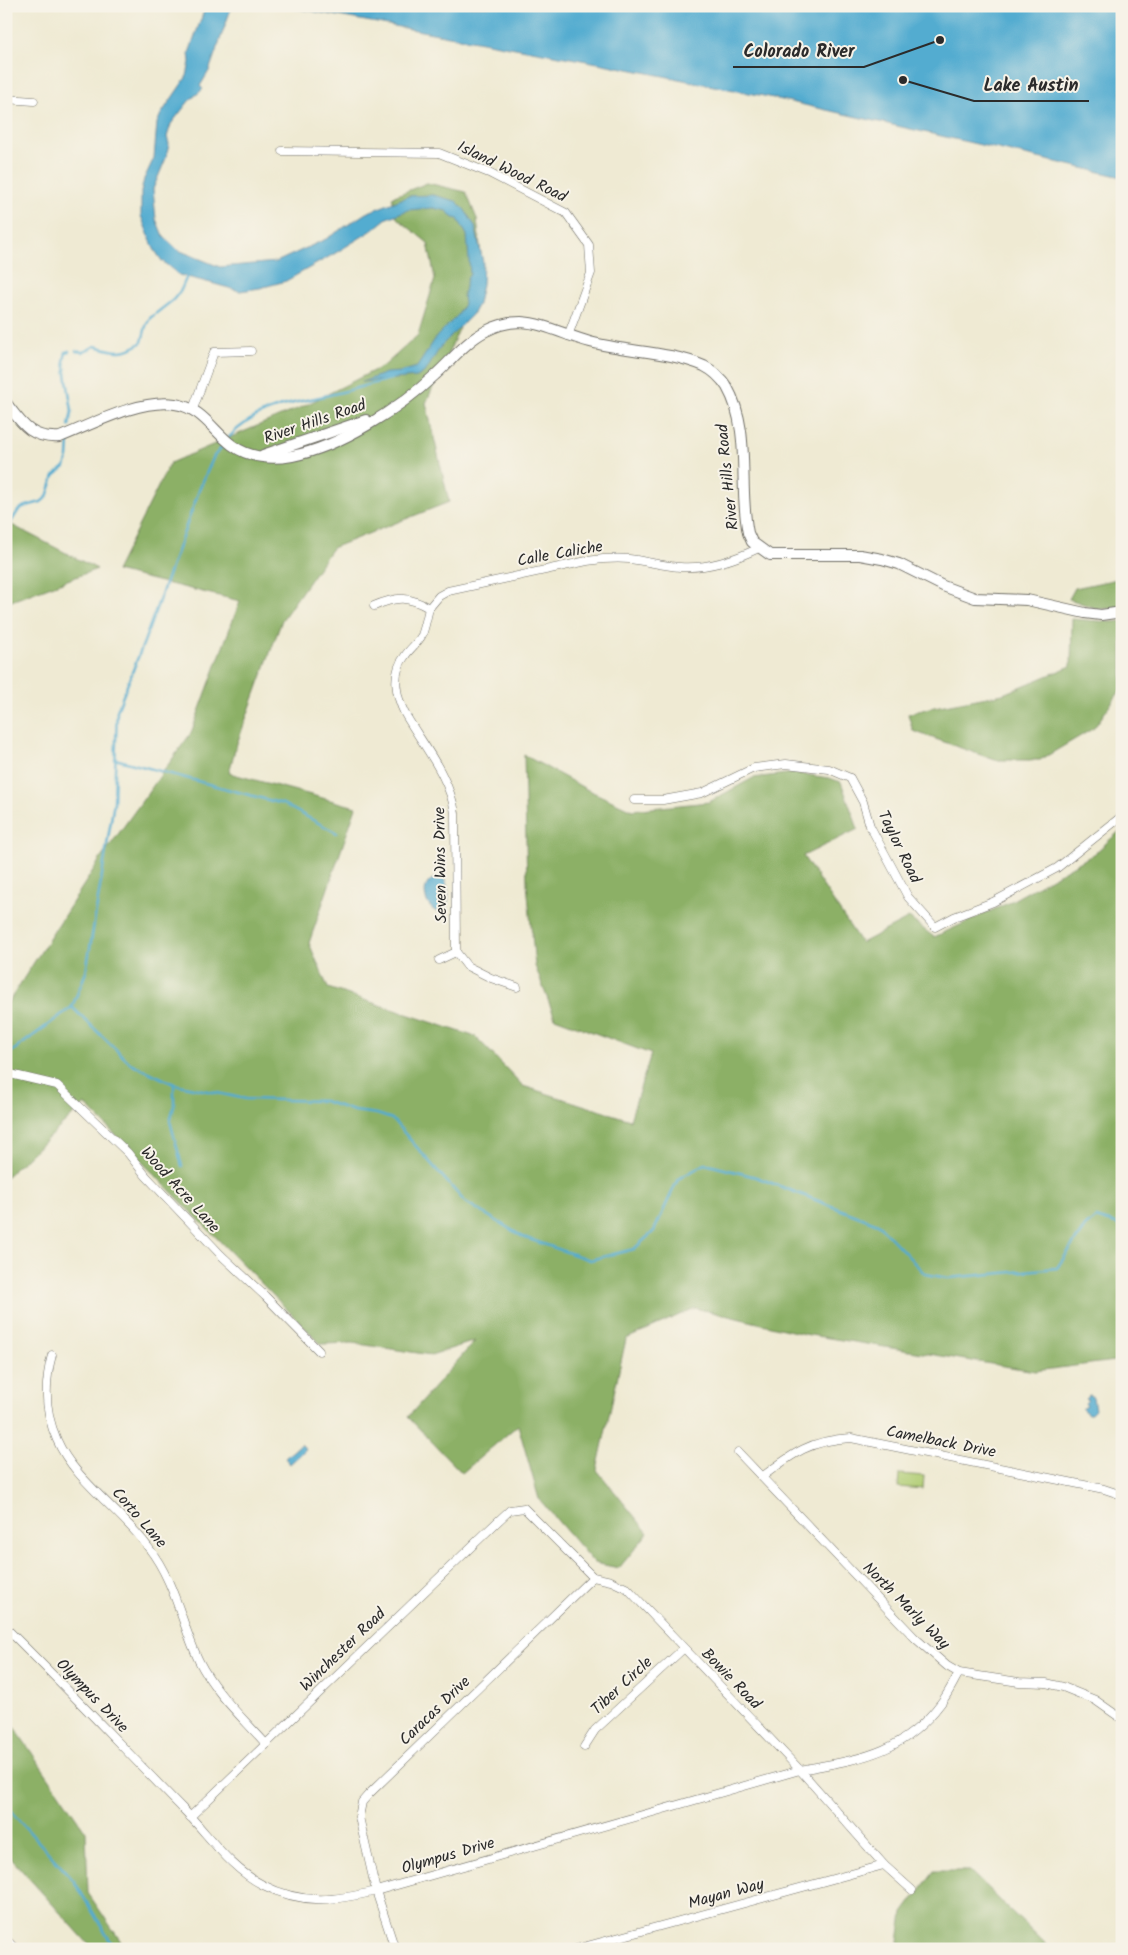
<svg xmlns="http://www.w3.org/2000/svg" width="1128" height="1955" font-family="Kalam,sans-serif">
	<rect width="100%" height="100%" fill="#f7f3e8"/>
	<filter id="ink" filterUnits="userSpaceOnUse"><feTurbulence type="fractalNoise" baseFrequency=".02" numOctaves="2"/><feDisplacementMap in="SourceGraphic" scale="10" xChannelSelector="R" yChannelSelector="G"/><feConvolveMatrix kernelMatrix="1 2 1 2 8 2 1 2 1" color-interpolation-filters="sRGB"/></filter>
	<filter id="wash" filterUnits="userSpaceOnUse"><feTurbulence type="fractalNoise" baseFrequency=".0096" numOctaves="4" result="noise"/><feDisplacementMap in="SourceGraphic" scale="20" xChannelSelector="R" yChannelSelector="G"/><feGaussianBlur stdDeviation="1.12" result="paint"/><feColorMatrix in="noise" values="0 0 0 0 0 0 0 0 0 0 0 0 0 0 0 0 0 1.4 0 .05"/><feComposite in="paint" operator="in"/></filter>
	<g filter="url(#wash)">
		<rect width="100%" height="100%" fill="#efead3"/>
		<path fill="#b1cd74" stroke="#6e7c50" d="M899 1474 924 1476 923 1489 898 1487Z"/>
		<g fill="#8cb066" stroke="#5c6e48">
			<path d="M427 183 466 192 477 219 481 255 469 307 426 403 449 502 332 548 282 620 235 749 229 773 356 807 309 943 328 988 476 1037 523 1086 630 1120 651 1054 555 1018 535 966 527 884 524 755 586 789 632 810 709 802 753 778 794 773 829 778 841 782 858 829 803 856 861 943 909 918 934 937 1006 904 1094 854 1122 829V1360L1035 1371 804 1334 695 1308 626 1339 597 1470 648 1533 619 1568 594 1563 539 1499 518 1425 462 1473 408 1417 475 1341 431 1355 352 1343 321 1344 85 1104 6 1177V1006L101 858 191 733 240 601 116 571 170 463 304 406 385 365 418 335 435 279 428 243 397 218 392 197Z"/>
			<path d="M6 522 97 569 6 603Z"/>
			<path d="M1122 578V608L1098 609 1069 599 1075 588Z"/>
			<path d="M1072 619 1111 622 1122 621V688L1094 728 1040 760H995L913 731 908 714 929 708 1003 694 1071 666Z"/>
			<path d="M6 1715 86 1832 88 1893 126 1949H93L6 1853Z"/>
			<path d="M934 1871H970L1050 1949H898L903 1913Z"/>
		</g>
		<g fill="#53acd0" stroke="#3f6c7e">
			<path d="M204 6H232L209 71 200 86 203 89 189 101 171 124 167 137 169 144 166 158 153 189 156 219 163 236 178 250 220 267 276 262 326 239 366 213 409 196 433 195 456 201 464 209 475 226 483 262 482 284 478 304 472 315 441 346 426 371 417 377 362 382 386 373 400 372 417 367 437 336 458 315 464 304 463 295 467 279 470 274 467 235 458 219 453 218 447 211 433 208 408 210 387 218 371 231 334 254 286 281 260 288 240 291 207 282 179 275 162 261 154 249 141 216V192L144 179 154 158 157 123 161 114 187 76 190 62 189 53 205 8Z"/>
			<path d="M273 6H1122V177L769 97 598 63 305 10Z"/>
			<path d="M438 878H443C450 885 450 907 443 913 424 913 417 880 438 878Z"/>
			<path d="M1089 1395 1093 1397 1095 1410 1091 1414H1088L1082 1409 1087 1406 1085 1403 1088 1400 1085 1399Z"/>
			<path d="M301 1444 306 1449 290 1464 285 1458Z"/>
		</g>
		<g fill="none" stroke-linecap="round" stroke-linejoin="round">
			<g stroke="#53acd0" stroke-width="2.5">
				<path d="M76 351 83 352 95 346C115 352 124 355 142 342L146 326 150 318 173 300 181 290 188 274"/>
				<path d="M69 426 72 411 64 361 66 352 69 351"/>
				<path d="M229 437C262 402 307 402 350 390 364 386 377 382 391 379"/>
				<path d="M6 530 18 511 23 507 41 502 47 497 54 476 65 467 68 457 69 441"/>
				<path d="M115 759 283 804 337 833"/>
				<path d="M72 1007 130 1063 174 1084 246 1099 324 1101 354 1111 377 1114 392 1119 464 1201 523 1237 590 1260 634 1249 654 1231 678 1179 705 1164 756 1177 878 1224 925 1274 948 1278 1057 1268 1085 1227 1096 1218 1122 1226"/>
				<path d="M6 1056 72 1007 86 972 114 802 117 711 144 642 200 488 214 456 223 446"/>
				<path d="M174 1084V1106L170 1121 182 1166"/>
				<path d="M6 1806 74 1881 115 1949"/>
			</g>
		</g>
	</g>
	<g filter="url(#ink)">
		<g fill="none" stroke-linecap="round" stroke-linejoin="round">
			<g stroke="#706e66" stroke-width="9">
				<g id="minor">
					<path d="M6 99 34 101"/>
					<path d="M282 151 439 153 489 173 566 213 589 245 591 273 568 336"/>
					<path d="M193 409 214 352 251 351"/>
					<path d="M374 606C397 596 408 596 429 608L439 596 448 591 587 561C601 559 615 558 629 559 646 561 663 566 680 567 706 569 736 559 759 548"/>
					<path d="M429 608C427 617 425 627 422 635 418 643 410 648 405 656 391 673 396 696 405 714 423 745 450 777 455 813L456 952 467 966 491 978 517 987"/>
					<path d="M634 800H663L702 793 754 768 786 764 829 769 850 778 863 802 870 826 908 897 935 927 954 917 993 902 1057 868 1122 816"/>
					<path d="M439 960 456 952"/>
					<path d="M6 1073 57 1085 128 1153 146 1176 221 1255 265 1296 319 1351"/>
					<path d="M52 1355C44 1384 45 1413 57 1440 74 1480 122 1511 148 1547 175 1581 181 1623 199 1661 215 1693 243 1718 266 1744"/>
					<path d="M738 1452 915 1638 947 1666 959 1673 1019 1682 1046 1683 1063 1687 1095 1700 1122 1719"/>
					<path d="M762 1477C793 1453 811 1440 851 1438L1104 1489 1122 1495"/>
					<path d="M6 1628C67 1688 126 1751 186 1812 210 1837 231 1869 263 1885 302 1905 335 1901 376 1891L800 1770C859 1759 902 1755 941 1703 948 1694 953 1683 959 1673"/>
					<path d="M584 1747 595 1730 683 1649"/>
					<path d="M190 1817 496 1523 510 1510 524 1508 593 1577 611 1581 628 1589 800 1770 884 1865 912 1890"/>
					<path d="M6 1939 15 1949"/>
					<path d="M395 1949 376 1891 359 1817 362 1802 369 1794 593 1577"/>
					<path d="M576 1949 884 1865"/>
				</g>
			</g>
			<g stroke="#706e66" stroke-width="12">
				<g id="tertiary">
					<path d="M6 403C22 424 31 439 60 437 93 424 138 399 175 404 202 408 212 430 232 445 249 458 272 460 292 456 340 447 400 408 435 375 452 360 466 341 486 331 497 325 508 322 521 322 544 323 567 336 590 342 627 352 669 351 704 366 714 371 721 378 727 387 752 431 738 486 748 533L752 542 770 555H860L882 559 899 564 943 586 975 598 1027 600 1085 613 1101 615 1122 612"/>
					<path d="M263 455 366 420"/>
				</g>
			</g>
			<use href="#minor" stroke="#fff" stroke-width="8"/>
			<use href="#tertiary" stroke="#fff" stroke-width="10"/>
		</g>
	</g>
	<g text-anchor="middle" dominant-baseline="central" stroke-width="4" stroke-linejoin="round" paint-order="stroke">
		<g font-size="16" fill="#2b2b2b" stroke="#f7f3e8">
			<text transform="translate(512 172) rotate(26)">Island Wood Road</text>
			<text transform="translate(315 422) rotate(-19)">River Hills Road</text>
			<text transform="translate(728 477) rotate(-96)">River Hills Road</text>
			<text transform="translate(560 554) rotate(-10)">Calle Caliche</text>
			<text transform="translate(899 847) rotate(64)">Taylor Road</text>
			<text transform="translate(441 865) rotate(-91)">Seven Wins Drive</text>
			<text transform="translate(180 1190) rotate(48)">Wood Acre Lane</text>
			<text transform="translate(941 1442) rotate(11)">Camelback Drive</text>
			<text transform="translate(139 1518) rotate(49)">Corto Lane</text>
			<text transform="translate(906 1606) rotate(45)">North Marly Way</text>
			<text transform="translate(343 1650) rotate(-44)">Winchester Road</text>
			<text transform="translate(731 1679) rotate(46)">Bowie Road</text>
			<text transform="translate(622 1686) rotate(-43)">Tiber Circle</text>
			<text transform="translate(92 1696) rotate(46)">Olympus Drive</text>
			<text transform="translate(435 1711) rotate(-44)">Caracas Drive</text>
			<text transform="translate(448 1856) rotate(-16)">Olympus Drive</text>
			<text transform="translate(726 1894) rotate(-15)">Mayan Way</text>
		</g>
	</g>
	<path fill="none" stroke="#2b2b2b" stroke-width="2" d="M940 40L864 67H733M903 80L974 101H1089"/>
	<g fill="#2b2b2b" stroke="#f7f3e8" stroke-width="2">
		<circle cx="940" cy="40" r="5"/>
		<circle cx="903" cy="80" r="5"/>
	</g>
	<g font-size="18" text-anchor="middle" font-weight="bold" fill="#2b2b2b" stroke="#f7f3e8" stroke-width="4" stroke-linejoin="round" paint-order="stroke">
		<text x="799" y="57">Colorado River</text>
		<text x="1031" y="91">Lake Austin</text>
	</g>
	<rect width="1128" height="1955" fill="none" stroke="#f7f3e8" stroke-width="25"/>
</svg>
